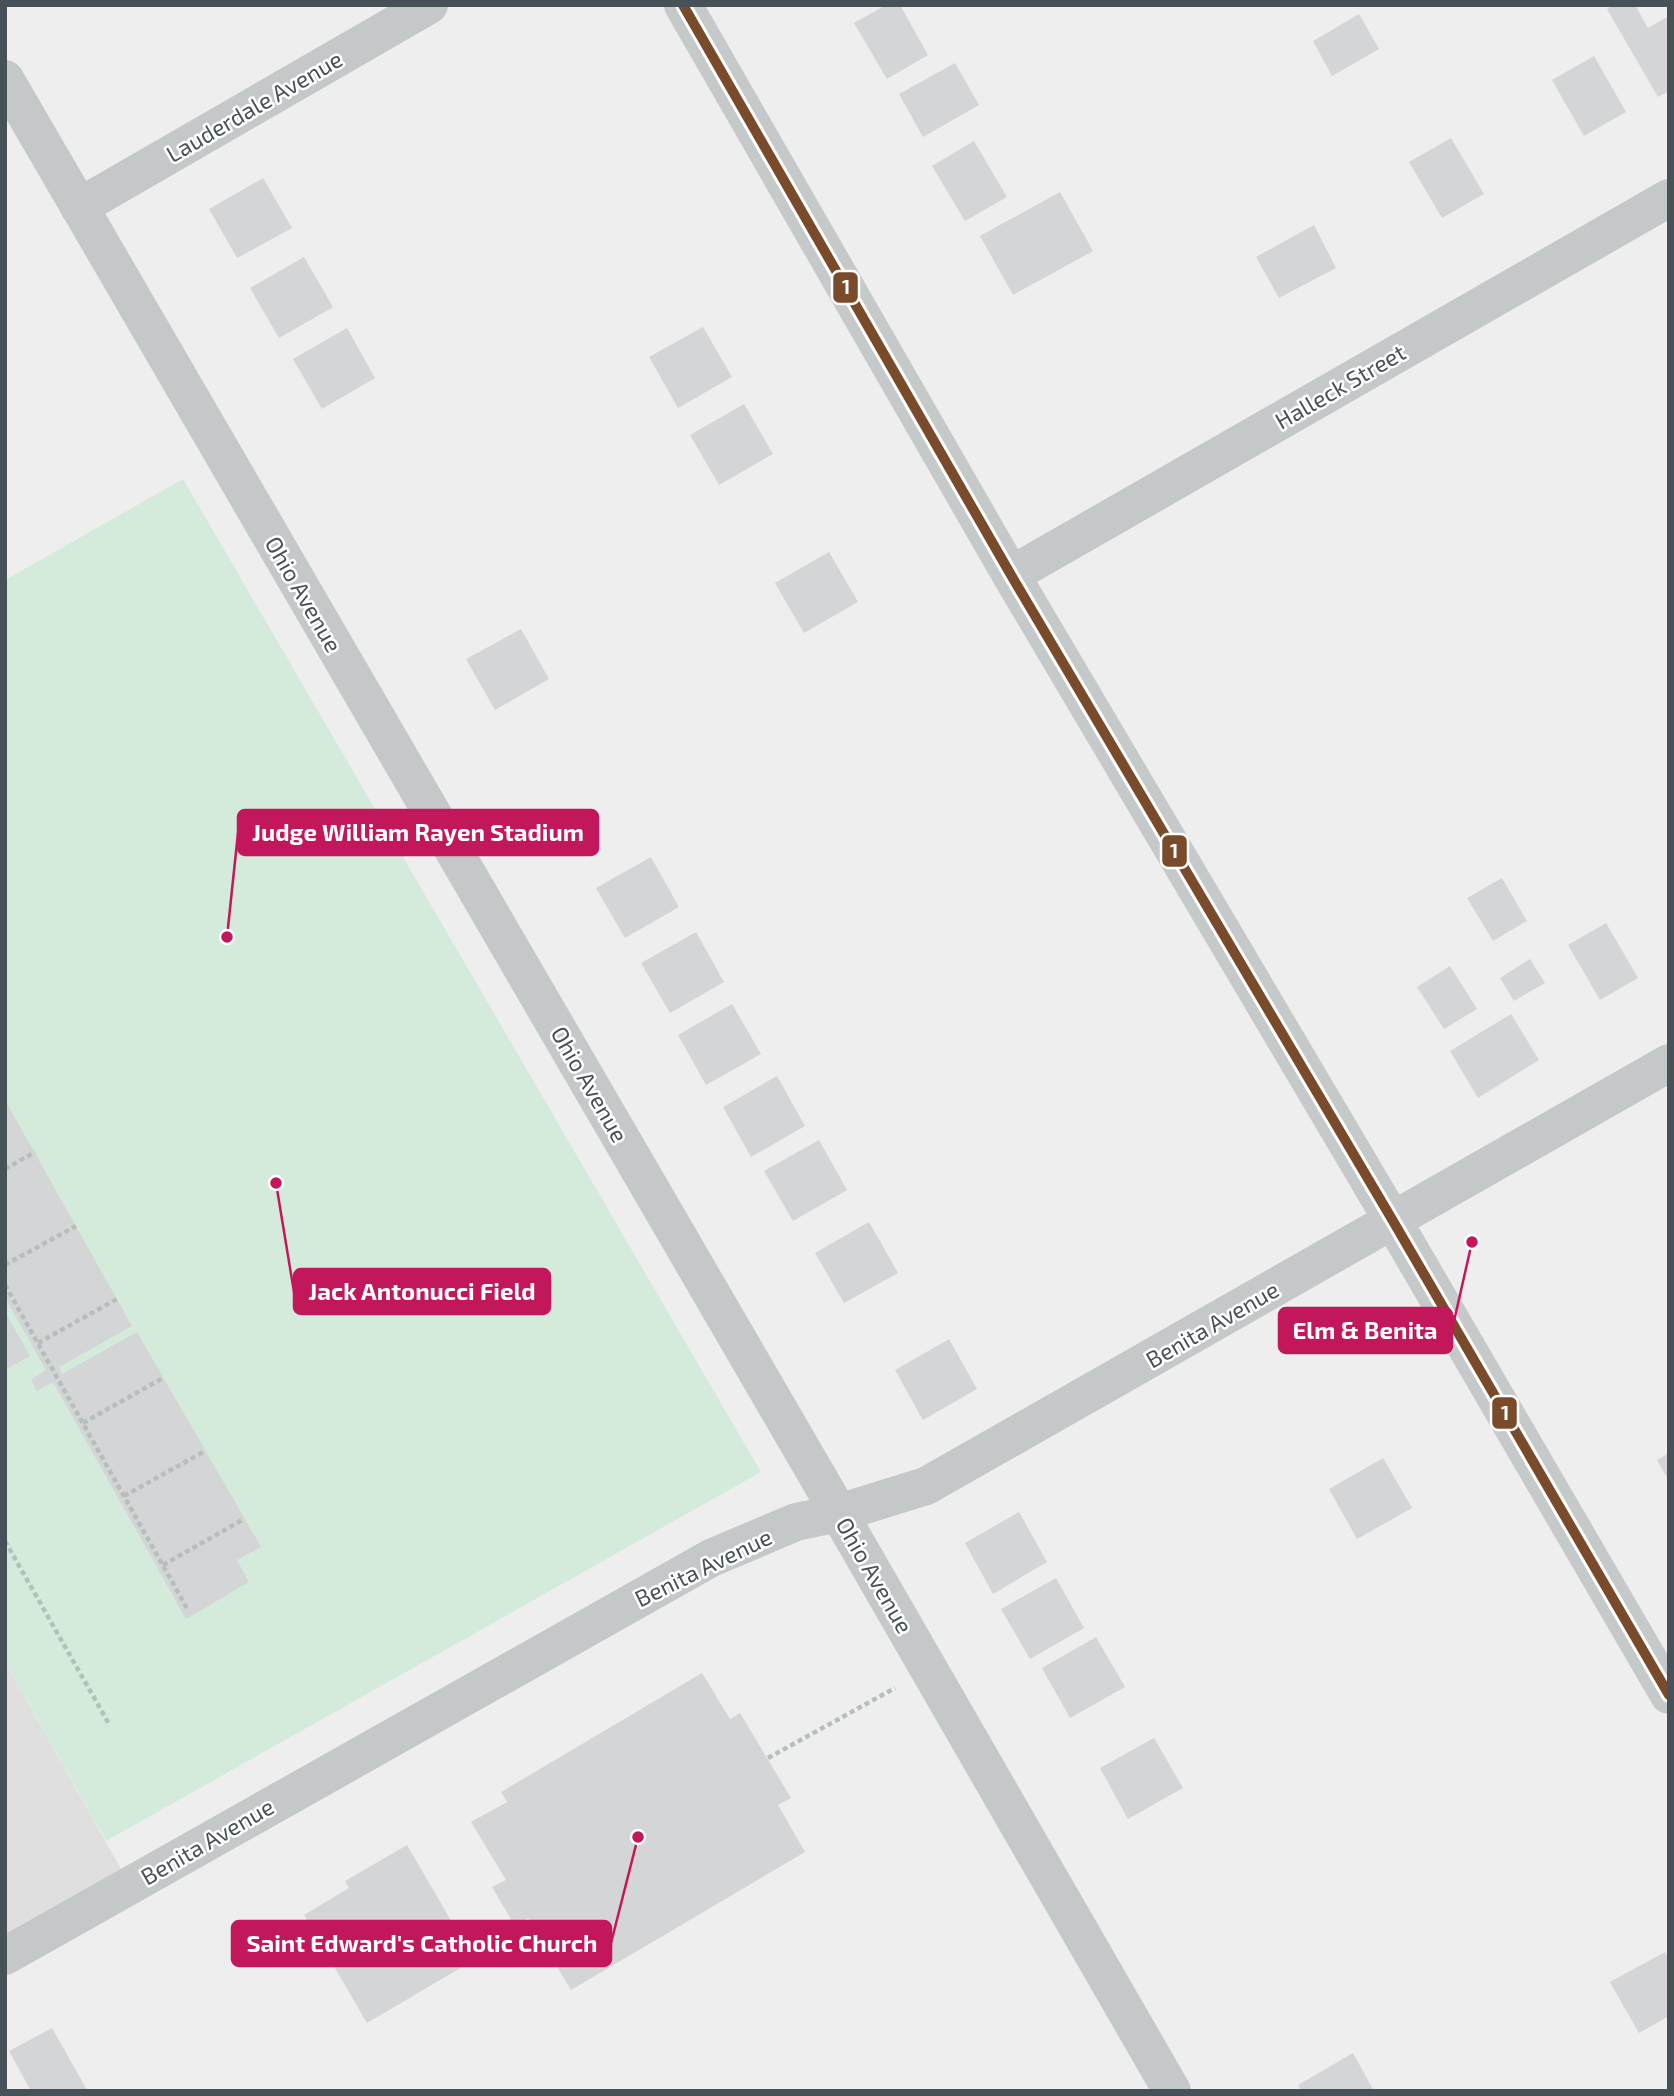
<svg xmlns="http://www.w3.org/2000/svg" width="1674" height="2096" font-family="'Exo 2',sans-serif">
	<rect width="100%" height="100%" fill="#eee"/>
	<path fill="#e0dfdf" d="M5 1662 130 1885 5 1956Z"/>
	<path fill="#d4ebdb" d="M183 479 761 1472 106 1841 5 1662V580Z"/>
	<g fill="#d4d5d6">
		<path d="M886 5H900L928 55 887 79 854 23Z"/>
		<path d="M1613 5H1635L1648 28 1669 16V91L1658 97 1607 9Z"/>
		<path d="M1359 14 1379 49 1332 76 1313 41Z"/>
		<path d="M1594 56 1626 112 1584 136 1552 80Z"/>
		<path d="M955 63 979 105 923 137 899 94Z"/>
		<path d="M1451 138 1484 194 1442 218 1409 162Z"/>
		<path d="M974 141 1007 197 965 221 932 166Z"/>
		<path d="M263 178 292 228 237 258 209 209Z"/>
		<path d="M1060 192 1093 251 1013 295 980 236Z"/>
		<path d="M1314 225 1336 268 1279 298 1256 257Z"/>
		<path d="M304 257 333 307 279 338 250 288Z"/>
		<path d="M703 327 732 377 678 408 649 357Z"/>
		<path d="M347 328 375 378 322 409 293 359Z"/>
		<path d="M744 404 773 454 719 485 690 435Z"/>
		<path d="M829 552 858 602 804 633 775 583Z"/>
		<path d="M521 629 549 679 495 710 466 659Z"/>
		<path d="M651 857 679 907 625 938 596 888Z"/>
		<path d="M1502 878 1527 921 1493 941 1467 898Z"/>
		<path d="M1606 923 1638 978 1600 1000 1568 945Z"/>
		<path d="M696 932 724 982 670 1013 641 963Z"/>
		<path d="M1530 959 1545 983 1514 1001 1500 978Z"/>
		<path d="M1450 966 1477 1009 1444 1029 1417 987Z"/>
		<path d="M732 1004 761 1054 706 1085 678 1035Z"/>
		<path d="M1511 1014 1539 1060 1478 1098 1450 1051Z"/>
		<path d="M777 1076 805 1126 751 1157 723 1107Z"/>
		<path d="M5 1100 132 1326 59 1367 62 1374 137 1332 261 1547 237 1560 249 1582 186 1619 53 1382 37 1391 31 1379 46 1370 5 1298Z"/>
		<path d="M819 1140 847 1190 793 1221 764 1171Z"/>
		<path d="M869 1222 898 1273 844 1303 815 1253Z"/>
		<path d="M5 1312 30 1356 5 1370Z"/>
		<path d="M949 1339 977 1389 923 1420 895 1370Z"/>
		<path d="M1669 1453V1481L1657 1460Z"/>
		<path d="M1383 1458 1412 1508 1357 1539 1329 1489Z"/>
		<path d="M1019 1512 1047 1562 993 1594 965 1543Z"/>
		<path d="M1056 1578 1084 1628 1030 1659 1001 1609Z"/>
		<path d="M1096 1637 1125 1687 1070 1718 1042 1668Z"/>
		<path d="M702 1673 730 1719 740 1713 791 1798 778 1805 805 1852 571 1990 528 1918 515 1926 492 1887 506 1880 471 1822 507 1802 501 1792Z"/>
		<path d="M1154 1738 1183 1788 1128 1819 1100 1768Z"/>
		<path d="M407 1845 474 1960 367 2023 304 1915 349 1888 345 1881Z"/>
		<path d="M1665 1952 1669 1959V2016L1639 2033 1610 1982Z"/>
		<path d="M52 2028 87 2090 85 2091H31L9 2051Z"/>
		<path d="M1353 2053 1374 2091H1302L1298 2085Z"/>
	</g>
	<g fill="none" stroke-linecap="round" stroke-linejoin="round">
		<g stroke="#b5bfbb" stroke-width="4.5" stroke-dasharray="5 3.5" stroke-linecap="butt">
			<path d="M5 1169 35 1152"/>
			<path d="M5 1265 76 1226"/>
			<path d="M5 1285 188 1610"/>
			<path d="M38 1343 117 1299"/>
			<path d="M83 1423 163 1378"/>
			<path d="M124 1496 205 1451"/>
			<path d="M5 1541 109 1724"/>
			<path d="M163 1565 244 1519"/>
			<path d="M768 1758 895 1688"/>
		</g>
		<g stroke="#c5c8c9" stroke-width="38">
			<path d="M5 79 818 1477 1172 2091"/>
			<path d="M79 207 429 5"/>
			<path d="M1011 575 1669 198"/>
			<path d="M5 1956 711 1558 796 1522 839 1513 926 1486 1669 1063"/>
		</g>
		<path stroke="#c6c9ca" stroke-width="38" d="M683 5 1011 575 1393 1221 1669 1695"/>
		<g stroke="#fff" stroke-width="16">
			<path id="bus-1" d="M683 5 1011 575 1393 1221 1669 1695"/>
		</g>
		<use href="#bus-1" stroke="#7a4b2a" stroke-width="10"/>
	</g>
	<g text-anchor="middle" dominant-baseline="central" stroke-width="5" stroke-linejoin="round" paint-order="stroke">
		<g font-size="23" fill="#475158" stroke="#fff">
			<text transform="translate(254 106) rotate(-30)">Lauderdale Avenue</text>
			<text transform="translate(1340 386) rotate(-30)">Halleck Street</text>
			<text transform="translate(304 594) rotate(60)">Ohio Avenue</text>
			<text transform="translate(590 1084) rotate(60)">Ohio Avenue</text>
			<text transform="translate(1212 1324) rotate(-30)">Benita Avenue</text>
			<text transform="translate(703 1567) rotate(-26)">Benita Avenue</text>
			<text transform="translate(875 1575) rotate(60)">Ohio Avenue</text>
			<text transform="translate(207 1841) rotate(-30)">Benita Avenue</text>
		</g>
	</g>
	<path fill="none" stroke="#c2185b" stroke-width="2.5" d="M227 937L238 833M276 1183L294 1292M1472 1242L1452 1330M638 1837L611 1943"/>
	<g fill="#c2185b" stroke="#fff" stroke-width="2.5">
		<circle cx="227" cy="937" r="7"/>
		<circle cx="276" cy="1183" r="7"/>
		<circle cx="1472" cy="1242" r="7"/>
		<circle cx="638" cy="1837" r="7"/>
	</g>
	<g fill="#c2185b" stroke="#c2185b" stroke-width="2.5">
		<rect x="238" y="810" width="360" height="45" rx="7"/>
		<rect x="294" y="1269" width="256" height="45" rx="7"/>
		<rect x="1279" y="1308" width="173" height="45" rx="7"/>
		<rect x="232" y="1921" width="379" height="45" rx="7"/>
	</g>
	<g font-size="24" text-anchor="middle" font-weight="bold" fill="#fff">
		<text x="418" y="841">Judge William Rayen Stadium</text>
		<text x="422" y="1300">Jack Antonucci Field</text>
		<text x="1365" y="1339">Elm &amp; Benita</text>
		<text x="422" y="1952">Saint Edward's Catholic Church</text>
	</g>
	<g stroke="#fff" stroke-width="2.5">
		<rect x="832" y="271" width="27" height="33" rx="7" fill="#7a4b2a"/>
		<rect x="1161" y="834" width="27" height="34" rx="7" fill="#7a4b2a"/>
		<rect x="1491" y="1396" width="27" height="34" rx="7" fill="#7a4b2a"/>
	</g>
	<g font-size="19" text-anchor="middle" font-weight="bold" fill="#fff">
		<text x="846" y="294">1</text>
		<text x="1174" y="858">1</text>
		<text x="1505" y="1420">1</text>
	</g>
	<rect width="1674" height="2096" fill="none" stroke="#475158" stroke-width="14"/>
</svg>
